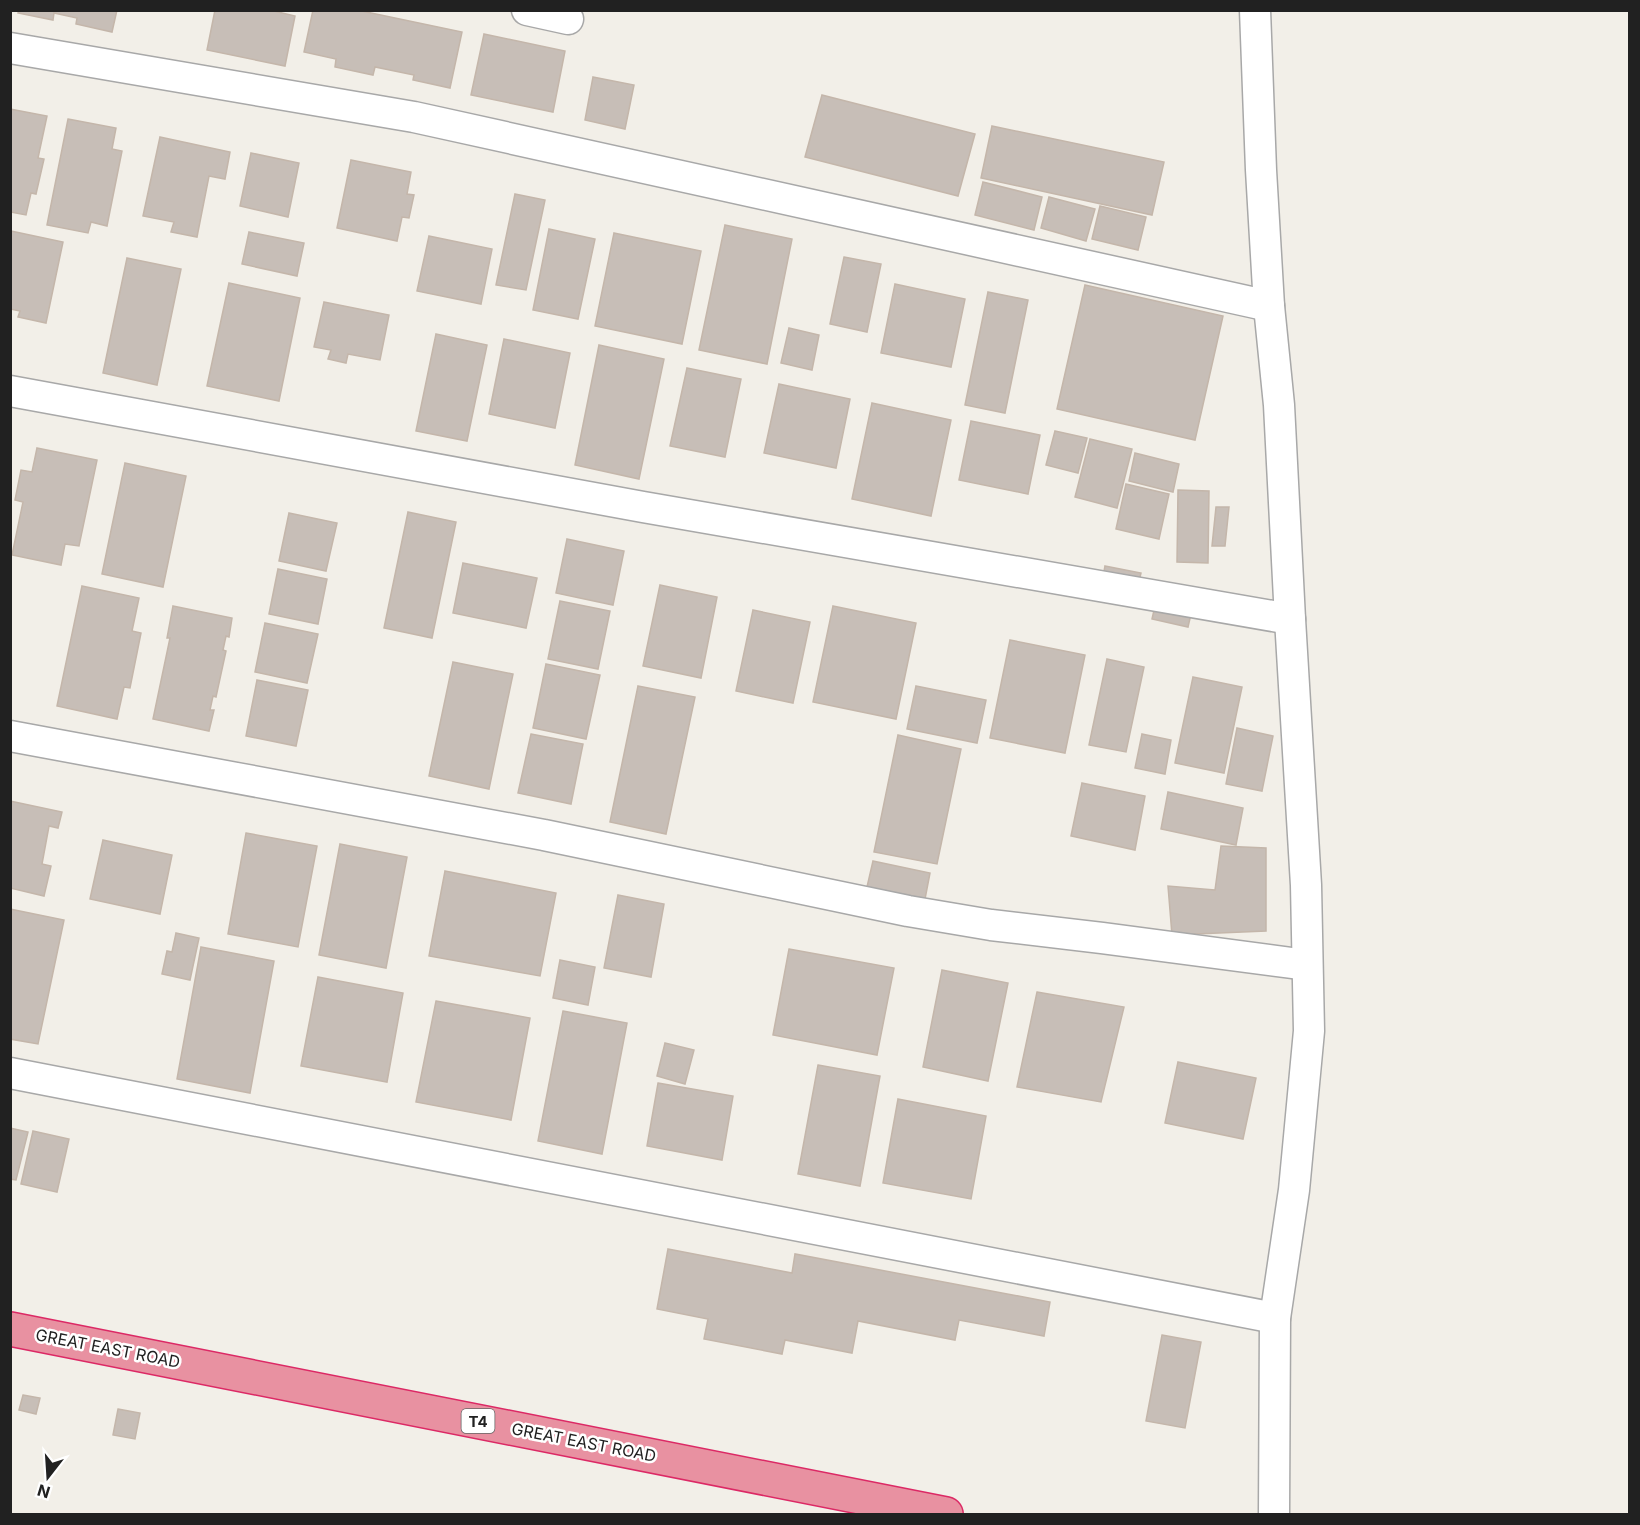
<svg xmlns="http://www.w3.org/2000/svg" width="1640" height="1525" font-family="Inter,sans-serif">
	<rect width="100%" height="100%" fill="#f2efe8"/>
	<g fill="#c7beb7" stroke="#c4b6aa" stroke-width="1.5">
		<path d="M19 10H117L112 32 76 24 77 18 54 13 53 20 18 13Z"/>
		<path d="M215 10H270L295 16 285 66 207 50Z"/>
		<path d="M313 10H357L462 32 450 88 413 80 414 75 375 67 373 75 335 67 336 59 304 52Z"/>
		<path d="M484 34 565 51 553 112 471 95Z"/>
		<path d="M593 77 634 85 625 129 585 120Z"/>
		<path d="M822 95 975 134 958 196 805 157Z"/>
		<path d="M10 109 47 116 38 158 44 159 36 194 31 193 26 215 10 212Z"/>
		<path d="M68 119 116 128 112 149 122 151 107 226 91 222 88 233 47 225Z"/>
		<path d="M992 126 1164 162 1152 215 981 178Z"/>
		<path d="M160 137 230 152 225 179 209 176 197 237 171 232 174 222 143 216Z"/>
		<path d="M251 153 299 163 288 217 240 206Z"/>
		<path d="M351 160 411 172 407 194 414 195 409 218 402 217 397 241 337 228Z"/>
		<path d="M983 182 1042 197 1034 230 975 215Z"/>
		<path d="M515 194 545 200 526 290 496 285Z"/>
		<path d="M1049 197 1095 209 1086 241 1041 228Z"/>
		<path d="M1100 206 1146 217 1138 250 1092 239Z"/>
		<path d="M725 225 792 239 767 364 699 350Z"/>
		<path d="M549 229 595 239 578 319 533 310Z"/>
		<path d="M11 231 63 242 46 323 18 317 20 311 10 309Z"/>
		<path d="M249 232 304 243 297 276 242 264Z"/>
		<path d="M614 233 701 251 682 344 595 326Z"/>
		<path d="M429 236 492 249 481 304 417 291Z"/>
		<path d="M844 257 881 264 867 332 830 324Z"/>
		<path d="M127 258 181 269 157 385 103 373Z"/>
		<path d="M229 283 300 298 279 401 207 386Z"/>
		<path d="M895 284 965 299 951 367 881 353Z"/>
		<path d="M1085 285 1223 316 1195 440 1057 409Z"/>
		<path d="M988 292 1028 300 1005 413 965 405Z"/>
		<path d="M324 302 389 315 380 360 348 354 346 363 328 359 331 350 314 347Z"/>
		<path d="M789 328 819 335 812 370 781 363Z"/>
		<path d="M436 334 487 345 467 441 416 431Z"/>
		<path d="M504 339 570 353 555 428 489 414Z"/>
		<path d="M599 345 664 359 639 479 575 465Z"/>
		<path d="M687 368 741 379 725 457 670 446Z"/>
		<path d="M779 384 850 399 836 468 764 453Z"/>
		<path d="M872 403 951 420 931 516 852 499Z"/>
		<path d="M971 421 1040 435 1028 494 959 480Z"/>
		<path d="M1055 431 1087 438 1078 473 1046 465Z"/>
		<path d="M1090 439 1132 449 1117 508 1075 497Z"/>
		<path d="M37 448 97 460 79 546 65 544 61 565 12 555 23 502 15 500 21 470 32 472Z"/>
		<path d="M1135 453 1179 464 1173 492 1129 481Z"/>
		<path d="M125 463 186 476 163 587 102 574Z"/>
		<path d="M1126 484 1169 494 1159 539 1116 529Z"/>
		<path d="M1178 490 1209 491 1208 563 1177 562Z"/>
		<path d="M1216 507H1229L1225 546H1212Z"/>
		<path d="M408 512 456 522 432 638 384 628Z"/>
		<path d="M289 513 337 523 326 571 279 561Z"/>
		<path d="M567 539 624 551 613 605 556 593Z"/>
		<path d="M463 563 537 578 526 628 453 613Z"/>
		<path d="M1105 566 1141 573 1137 589 1102 582Z"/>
		<path d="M278 569 327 579 318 624 269 614Z"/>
		<path d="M660 585 717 597 701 678 643 666Z"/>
		<path d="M82 586 139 598 132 631 141 633 130 688 124 687 117 719 57 706Z"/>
		<path d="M560 601 610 611 598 669 548 659Z"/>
		<path d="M173 606 232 618 229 637 226 636 223 650 226 651 216 697 213 696 210 710H214L209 731 153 719 170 638H167Z"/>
		<path d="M833 606 916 623 896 719 813 702Z"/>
		<path d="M1155 606 1191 614 1188 627 1152 619Z"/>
		<path d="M753 610 810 622 793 703 736 691Z"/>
		<path d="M265 623 318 634 307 683 255 672Z"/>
		<path d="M1010 640 1085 655 1065 753 990 738Z"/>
		<path d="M1107 659 1144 667 1126 752 1089 745Z"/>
		<path d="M453 662 513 674 489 789 429 776Z"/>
		<path d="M546 664 600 675 586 739 533 728Z"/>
		<path d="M1193 677 1242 687 1224 773 1175 763Z"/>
		<path d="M257 680 308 690 296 746 246 736Z"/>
		<path d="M638 686 695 697 666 834 610 822Z"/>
		<path d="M916 686 986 700 977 743 907 729Z"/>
		<path d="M1237 728 1273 736 1262 791 1226 784Z"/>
		<path d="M531 734 583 744 571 804 518 793Z"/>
		<path d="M1142 734 1171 740 1165 774 1135 768Z"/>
		<path d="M898 735 961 749 937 864 874 852Z"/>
		<path d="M1082 783 1145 796 1135 850 1071 836Z"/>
		<path d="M1168 792 1243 808 1236 845 1161 829Z"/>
		<path d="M10 801 62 812 58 828 49 826 42 864 51 866 44 896 10 888Z"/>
		<path d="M246 833 317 846 298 947 228 934Z"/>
		<path d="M103 840 172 855 160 914 90 899Z"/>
		<path d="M340 844 407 857 386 968 319 955Z"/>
		<path d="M1221 846 1266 848V931L1172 935 1168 886 1215 890Z"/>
		<path d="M873 861 930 873 925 899 867 887Z"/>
		<path d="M445 871 556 893 540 976 429 956Z"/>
		<path d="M618 895 664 904 651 977 604 968Z"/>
		<path d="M10 909 64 920 38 1044 10 1039Z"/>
		<path d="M176 933 199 938 190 980 162 974 167 951 172 952Z"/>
		<path d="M201 947 274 961 250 1093 177 1079Z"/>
		<path d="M789 949 894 968 877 1055 773 1035Z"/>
		<path d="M560 960 595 967 588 1005 553 998Z"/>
		<path d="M942 970 1008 983 988 1081 923 1067Z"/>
		<path d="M318 977 403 993 387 1082 301 1066Z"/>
		<path d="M1037 992 1124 1007 1101 1102 1017 1087Z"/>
		<path d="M436 1001 530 1018 511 1120 416 1102Z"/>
		<path d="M563 1011 627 1023 602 1154 538 1141Z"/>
		<path d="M665 1043 694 1050 685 1084 657 1076Z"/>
		<path d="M1178 1062 1256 1078 1243 1139 1165 1123Z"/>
		<path d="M818 1065 880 1076 860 1186 798 1174Z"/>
		<path d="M658 1083 733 1096 722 1160 647 1146Z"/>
		<path d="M898 1099 986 1116 971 1199 883 1183Z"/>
		<path d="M10 1128 28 1132 16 1180 10 1179Z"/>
		<path d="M33 1131 69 1139 57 1192 21 1184Z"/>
		<path d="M668 1249 792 1273 795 1254 1050 1302 1044 1336 959 1320 955 1340 858 1321 852 1353 785 1340 782 1354 704 1339 708 1319 657 1309Z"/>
		<path d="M1162 1335 1201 1342 1185 1428 1146 1421Z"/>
		<path d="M23 1395 40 1398 36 1414 19 1410Z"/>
		<path d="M118 1409 140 1413 135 1439 113 1435Z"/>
	</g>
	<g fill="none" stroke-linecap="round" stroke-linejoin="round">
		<g stroke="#a8a8a8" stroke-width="33">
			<g id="street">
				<path d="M527 10 568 19"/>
				<path d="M1255 10 1261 170 1269 306 1279 405 1290 619 1306 885 1309 1031 1294 1190 1275 1318 1274 1514"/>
				<path d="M10 48 414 117 1269 306"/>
				<path d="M10 391 643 507 1290 619"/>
				<path d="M10 736 544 835 908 911 991 925 1102 938 1307 965"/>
				<path d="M10 1073 1275 1318"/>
			</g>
		</g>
		<g stroke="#dc2965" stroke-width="36">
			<path id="highway" d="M10 1329 946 1514"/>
		</g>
		<use href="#street" stroke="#fff" stroke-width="30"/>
		<use href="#highway" stroke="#e891a1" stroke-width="33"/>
	</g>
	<g text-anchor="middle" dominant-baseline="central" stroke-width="5" stroke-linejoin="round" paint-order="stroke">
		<rect fill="#fff" stroke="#646464" stroke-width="1.5" x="461.5" y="1409" width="33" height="24" rx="4.5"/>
		<g font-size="15" font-weight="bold" fill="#212121">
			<text x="478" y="1421">T4</text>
		</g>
		<g font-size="16" fill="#212121" stroke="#fff">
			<text transform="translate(108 1348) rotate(11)">GREAT EAST ROAD</text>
			<text transform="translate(584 1442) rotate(11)">GREAT EAST ROAD</text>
		</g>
	</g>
	<rect width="1640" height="1525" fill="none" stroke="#212121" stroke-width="24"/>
	<g transform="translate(48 1477) rotate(197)" stroke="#ffffff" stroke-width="4.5" paint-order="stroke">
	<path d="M0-4.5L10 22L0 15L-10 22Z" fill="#212121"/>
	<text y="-9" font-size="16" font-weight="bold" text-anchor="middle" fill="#212121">N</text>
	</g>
</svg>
